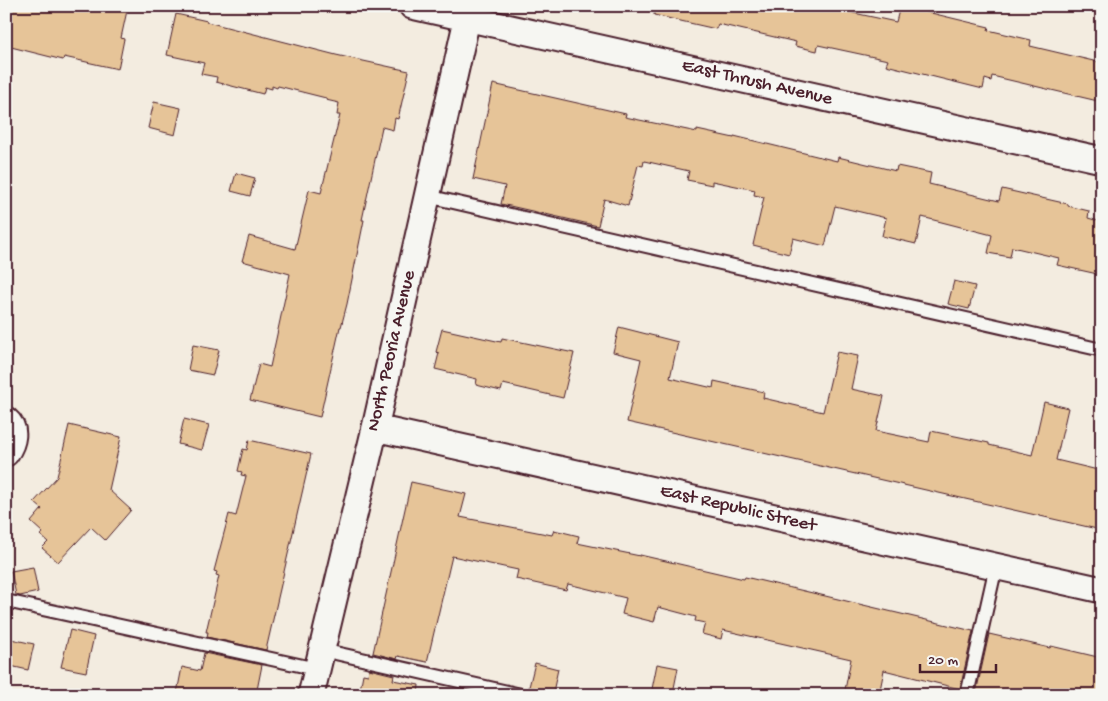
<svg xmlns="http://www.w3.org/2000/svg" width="1108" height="701" font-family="'Gochi Hand',sans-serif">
	<rect width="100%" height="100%" fill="#f3ece0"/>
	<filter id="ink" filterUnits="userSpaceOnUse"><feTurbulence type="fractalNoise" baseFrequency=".02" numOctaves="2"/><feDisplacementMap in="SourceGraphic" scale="10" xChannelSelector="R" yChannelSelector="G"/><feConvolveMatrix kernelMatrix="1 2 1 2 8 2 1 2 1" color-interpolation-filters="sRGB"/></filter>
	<g filter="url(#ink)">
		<g fill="#e6c498" stroke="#4a1f2b">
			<path d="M6 6H128L121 38 124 39 118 69 64 57 63 60 7 46 11 26 6 25Z"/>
			<path d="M655 6H821L896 22 900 6H902L989 27 988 30 1031 40 1030 46 1102 63V102L992 76 991 81 985 79 983 89 886 65 888 60 818 45 817 51 795 46 796 42 718 24 716 29 654 15Z"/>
			<path d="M176 14 207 21V22L336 55 409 71 398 119 395 118 393 130 382 127 362 220H364L347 304 341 327H340L320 417 250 400 259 364 270 367 290 274 242 261 249 236 295 249 309 190 321 193 340 115H337L339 103 326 100V98L278 86 277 88 272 86V89L265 87 263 94 216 82 217 77 201 74 204 63 167 55Z"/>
			<path d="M493 84 626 114 625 117 697 132V130L734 138V136L837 161 838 157 896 171 897 166 931 173 929 184 999 201 1002 189 1068 204V206L1089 211 1088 218 1102 222V275L1057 265 1059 258 1012 247 1010 257 988 253 992 235 922 217 916 244 882 236 886 218 835 206 825 246 793 238 789 254 753 245 764 197 754 195 755 190 712 181V185L687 180 689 171 644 161 643 166 638 165 628 206 604 199 598 226 501 204 505 186 473 179Z"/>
			<path d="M154 102 181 108 175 135 148 128Z"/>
			<path d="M236 173 255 178 250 196 231 191Z"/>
			<path d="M954 281 975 286 969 309 948 304Z"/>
			<path d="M619 327 678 342 670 378 713 388 714 381 764 392 763 398 823 412 837 352 858 356 851 389 884 396 876 431 929 442 931 431 989 443V445L1032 455 1044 402 1068 408 1056 460 1102 471V520L1099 519 1097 529 627 422 641 359 613 352Z"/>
			<path d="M442 329 501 342 502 338 574 353 563 398 503 384 501 391 476 385 477 379 435 369 439 353 436 352Z"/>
			<path d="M193 345 219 350 213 375 188 370Z"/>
			<path d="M184 419 209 425 202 450 178 444Z"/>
			<path d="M69 425 121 437 109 490 131 510 105 540 91 527 58 562 42 548 48 542 40 535 43 533 31 522 42 509 34 502 57 477Z"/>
			<path d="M249 440 311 454 266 650 207 637 208 632H206L219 576 216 575 217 572 214 571 229 514 236 516 246 476 241 475 242 472 238 471 243 449 247 450Z"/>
			<path d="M411 482 466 494 460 517 552 535 554 530 579 536 577 543 640 556V555L744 579 745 577 973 631 960 689 884 670 879 695H844L851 659 723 630 721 639 702 634 705 623 695 621 696 617 658 607 654 622 622 614 626 598 568 584 566 590 516 579 518 570 452 556 427 662 398 656 397 659 373 653Z"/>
			<path d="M33 567 38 592 20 596 16 595 11 571Z"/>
			<path d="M70 630 94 636 86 672 61 667Z"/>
			<path d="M989 634 1050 648 1051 646 1102 658V695H984L976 693Z"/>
			<path d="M6 638 34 644 28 670 6 665Z"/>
			<path d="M204 653 262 665 256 695H189L177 693 182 667 200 671Z"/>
			<path d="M535 663 558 669 553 692 529 687Z"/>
			<path d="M657 664 678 668 673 693 652 689Z"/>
			<path d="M369 669 394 675 393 680 419 685 418 695H359L363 674 368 675Z"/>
		</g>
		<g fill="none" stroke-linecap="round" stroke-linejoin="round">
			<g stroke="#4a1f2b" stroke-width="16">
				<g id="service">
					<path d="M427 196 1102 350"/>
					<path d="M6 601 317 669"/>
					<path d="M322 650 521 695"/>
					<path d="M967 695 996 566"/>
				</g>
			</g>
			<g stroke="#4a1f2b" stroke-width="29">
				<g id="minor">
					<path d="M412 6 1102 160"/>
					<path d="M6 420C17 429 13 443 6 453"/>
					<path d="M375 428 1102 590"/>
					<path d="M311 695 375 428 470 6"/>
				</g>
			</g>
			<use href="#service" stroke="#f6f6f2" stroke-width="12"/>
			<use href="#minor" stroke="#f6f6f2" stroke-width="25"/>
		</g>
	</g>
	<g text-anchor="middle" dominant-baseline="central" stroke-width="5" stroke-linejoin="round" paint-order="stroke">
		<g font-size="19" fill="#4a1f2b" stroke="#f6f6f2">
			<text transform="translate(757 83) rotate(13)">East Thrush Avenue</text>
			<text transform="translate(392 351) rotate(-77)">North Peoria Avenue</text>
			<text transform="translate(738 509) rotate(13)">East Republic Street</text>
		</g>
	</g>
	<rect width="1108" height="701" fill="none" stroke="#f6f6f2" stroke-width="25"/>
	<rect x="12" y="12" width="1083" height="676" fill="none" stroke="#4a1f2b" stroke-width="2" filter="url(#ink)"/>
	<path d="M920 664v8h76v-8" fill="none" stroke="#4a1f2b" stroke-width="2.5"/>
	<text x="928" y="664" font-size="15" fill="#4a1f2b" stroke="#f6f6f2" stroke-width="4" paint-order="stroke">20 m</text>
</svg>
